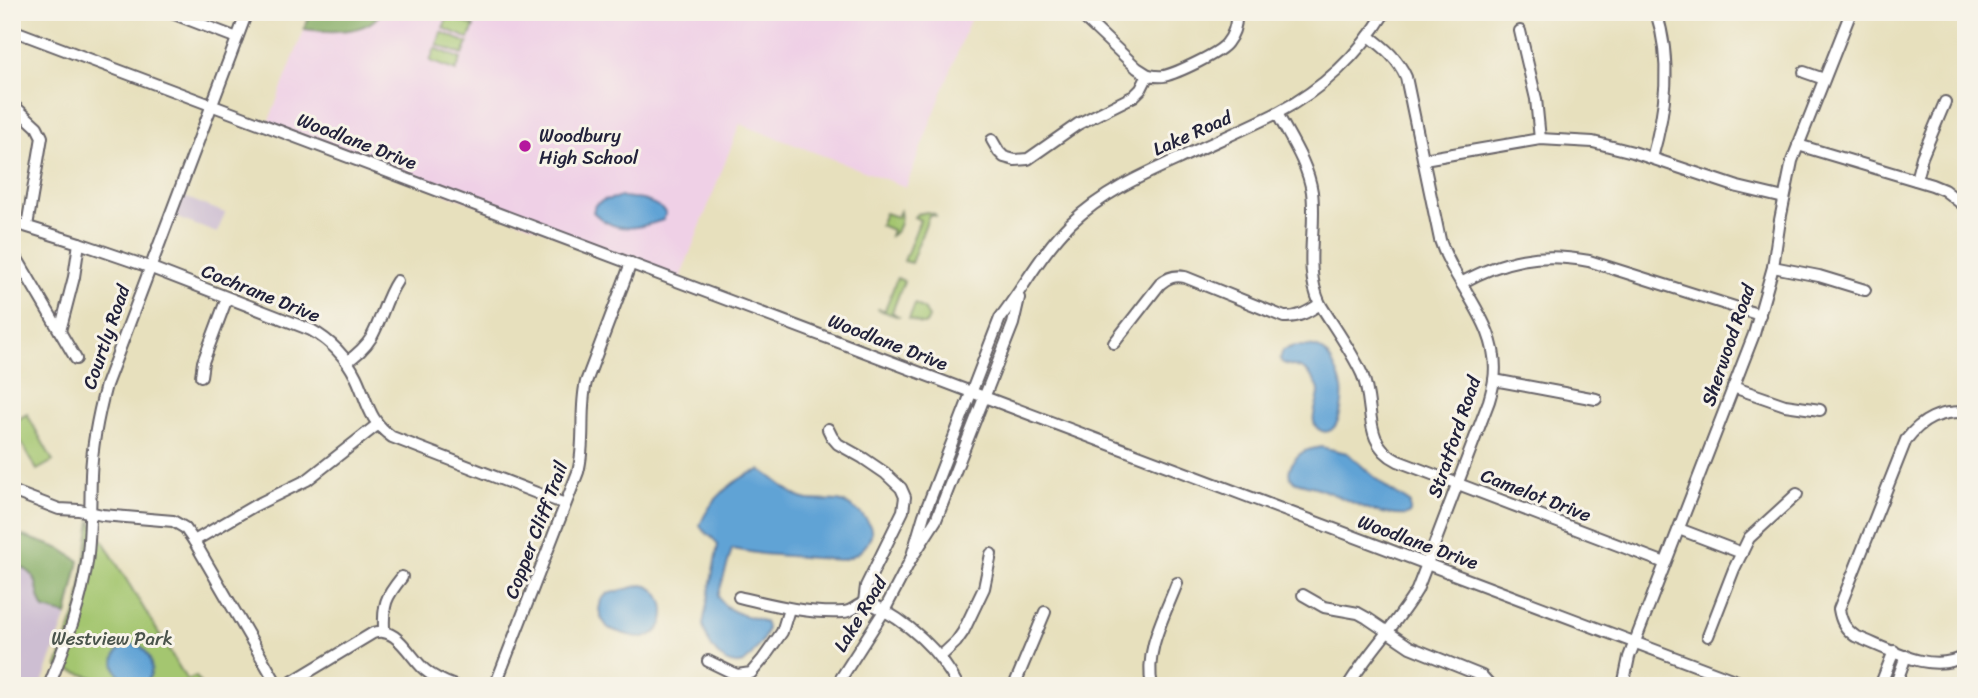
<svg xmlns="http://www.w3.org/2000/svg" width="1978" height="698" font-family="Sriracha,sans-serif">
	<rect width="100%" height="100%" fill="#f7f3e8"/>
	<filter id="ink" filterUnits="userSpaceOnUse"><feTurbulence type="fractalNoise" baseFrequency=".0143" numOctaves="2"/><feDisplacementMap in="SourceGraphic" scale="14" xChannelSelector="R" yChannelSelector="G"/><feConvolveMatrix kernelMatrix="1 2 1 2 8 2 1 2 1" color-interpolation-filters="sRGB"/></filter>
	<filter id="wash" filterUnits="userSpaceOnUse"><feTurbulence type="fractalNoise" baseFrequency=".00686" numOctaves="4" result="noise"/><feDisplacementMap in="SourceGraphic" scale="28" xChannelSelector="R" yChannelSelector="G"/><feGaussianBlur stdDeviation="1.57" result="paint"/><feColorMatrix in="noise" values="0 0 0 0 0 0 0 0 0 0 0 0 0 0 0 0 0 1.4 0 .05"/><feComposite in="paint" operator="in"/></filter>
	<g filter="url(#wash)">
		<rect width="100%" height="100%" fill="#e7e0bd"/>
		<path fill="#efd0e6" d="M311 12H973L906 187 740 124 679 281 267 126Z"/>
		<g fill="#cdbed2">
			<path d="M177 194 225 213 217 233 169 215Z"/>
			<path d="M12 550 73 595 67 615 41 686H12Z"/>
		</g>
		<g fill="#a4c66f" stroke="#637455" stroke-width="2">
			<path d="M448 16 474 26 469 39 443 28Z"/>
			<path d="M441 32 468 43 463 55 437 45Z"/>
			<path d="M435 48 461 59 456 71 430 61Z"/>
			<path d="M900 211C902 221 899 231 890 236L892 230 880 225 885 213 897 217Z"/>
			<path d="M927 212 935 214 936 216 929 215 911 263 904 261 920 220 914 217 917 214Z"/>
			<path d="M897 278 904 281 892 312 898 316H896L877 309 885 310Z"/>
			<path d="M915 304 925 310 929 318 926 324H921L909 319Z"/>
			<path d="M27 414 53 461 37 470 12 426V423Z"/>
			<path d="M91 521 187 680 196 676 202 686H120L57 666 78 608Z"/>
		</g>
		<g fill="#83ab62" stroke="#52664e" stroke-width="2">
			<path d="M311 12H381C368 35 326 32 304 29Z"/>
			<path d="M12 532 61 549 79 561 67 615 44 609C31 584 46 576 12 563Z"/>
		</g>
		<g fill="#61a3d5" stroke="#426288" stroke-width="2">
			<path d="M622 197C638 198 656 201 666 213L663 220C637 229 615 234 593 212L595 205 604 200Z"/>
			<path d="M1295 346C1303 346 1315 345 1322 350 1331 357 1340 376 1342 388 1344 399 1340 437 1322 431 1305 425 1319 403 1319 392 1319 385 1310 373 1304 370 1298 366 1290 366 1283 363L1280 359 1283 350Z"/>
			<path d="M1321 447 1347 453 1387 488 1410 503V512L1407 515C1372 517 1347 498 1315 487 1309 485 1300 484 1294 481 1282 473 1296 455 1305 451 1310 449 1317 448 1321 447Z"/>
			<path d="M761 470C775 478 786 491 801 498 813 503 826 499 838 501 852 503 877 523 870 538 865 550 853 557 841 560L762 554 732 549 718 596C726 614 748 615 765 622 767 627 768 628 766 633 764 639 749 661 743 663 722 670 706 641 703 625L718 545C714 536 703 534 700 525 710 500 735 476 761 470Z"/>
			<path d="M642 585C671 588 672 638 641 637 630 637 618 632 608 628L602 619 599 610 601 600 607 594Z"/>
			<path d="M129 643 142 647C153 659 156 674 143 686 117 686 101 655 129 643Z"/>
		</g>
	</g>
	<g filter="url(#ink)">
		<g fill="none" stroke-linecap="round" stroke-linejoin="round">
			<g stroke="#676468" stroke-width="14">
				<g id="minor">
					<path d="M169 12 237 38"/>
					<path d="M1078 12 1137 68 1148 75"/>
					<path d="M12 30 1750 686"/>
					<path d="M1520 31 1536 99 1540 139"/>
					<path d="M1804 72 1824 79"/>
					<path d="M12 104 37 127 42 137 27 226"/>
					<path d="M1277 113C1290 138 1308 164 1312 192 1317 231 1303 266 1320 304 1334 327 1351 350 1362 374 1376 405 1361 443 1398 461L1665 563"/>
					<path d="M992 140 999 152 1004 157 1015 160 1028 159 1078 124 1134 96 1141 89 1148 75C1154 76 1159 77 1164 76 1177 73 1220 53 1227 43 1234 34 1237 23 1236 12"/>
					<path d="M1798 145 1932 185 1944 190 1966 207"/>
					<path d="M1652 158C1666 109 1672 61 1656 12"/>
					<path d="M1424 159 1540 139 1593 142 1633 152 1738 187 1784 198"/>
					<path d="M1916 180 1922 157 1945 102"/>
					<path d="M12 222 79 243 149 267 311 330C331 341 346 357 356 377 368 402 368 420 392 437L565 504"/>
					<path d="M12 250 76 359"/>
					<path d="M1773 267 1819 276 1865 290"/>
					<path d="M1461 283C1505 259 1540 252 1589 261L1760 315"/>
					<path d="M60 331 74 277 79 243"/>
					<path d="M1114 343 1160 284C1168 277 1175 275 1185 277L1284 317C1298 318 1308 312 1320 304"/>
					<path d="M347 362C356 355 365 348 371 338 382 319 385 299 397 281"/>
					<path d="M201 376 203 362 227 298"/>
					<path d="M1494 380 1596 399"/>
					<path d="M1733 387 1785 405 1820 410"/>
					<path d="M1966 412C1940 411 1922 419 1906 440L1839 609C1841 621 1845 629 1855 636 1889 649 1931 676 1966 655"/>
					<path d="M828 429 832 437 838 444 863 458 885 473 901 488 905 497 903 511 866 586 864 602"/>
					<path d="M12 491 59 509 79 510 102 515 173 521 185 528 194 541 278 686"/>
					<path d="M1679 529 1742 553"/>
					<path d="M194 541 254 506 307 480 377 425"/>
					<path d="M911 559 924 515 1000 318C1024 287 1042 252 1070 224 1102 193 1140 176 1180 158 1212 143 1245 129 1277 113 1321 90 1359 55 1385 12"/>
					<path d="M1303 595 1324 607 1358 613 1367 618 1410 647 1482 676 1491 686"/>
					<path d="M739 597C773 605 808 614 843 612 854 612 858 602 868 602 907 621 938 647 958 686"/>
					<path d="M384 631C383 604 385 598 402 577"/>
					<path d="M1708 636 1734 569 1749 538 1797 494"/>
					<path d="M941 656 956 642 963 632 984 588 991 554"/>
					<path d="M708 661 737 675 751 673 763 659 782 632 789 609"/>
					<path d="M49 686C65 645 81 605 87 562 91 533 90 504 91 475 92 444 98 415 106 385L247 12"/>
					<path d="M285 686 373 633C396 625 409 656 425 670 433 677 444 682 455 686"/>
					<path d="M495 686 578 472C586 442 579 411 586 382L631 263"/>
					<path d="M836 686 884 611 911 559 936 520 1013 324 1019 298"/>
					<path d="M1014 686 1045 612"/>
					<path d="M1152 686C1144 651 1165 615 1177 583"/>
					<path d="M1348 686C1368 652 1397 624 1417 590L1489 401C1491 394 1493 387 1494 380 1502 326 1455 287 1440 240L1406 77C1398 59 1385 48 1369 36"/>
					<path d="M1623 686 1629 657 1754 334 1773 267 1780 220 1792 161 1851 12"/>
					<path d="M1880 686 1894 651"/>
					<path d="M1895 686 1906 656"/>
				</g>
			</g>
			<use href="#minor" stroke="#fff" stroke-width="10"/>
		</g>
	</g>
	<circle fill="#b5179e" stroke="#f7f3e8" stroke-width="2.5" cx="525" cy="146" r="7"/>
	<g text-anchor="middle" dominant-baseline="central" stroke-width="6" stroke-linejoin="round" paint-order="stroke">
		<g font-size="19" fill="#22223b" stroke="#f7f3e8">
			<text transform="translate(1192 133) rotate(-24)">Lake Road</text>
			<text transform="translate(357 141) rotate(21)">Woodlane Drive</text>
			<text transform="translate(261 293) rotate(22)">Cochrane Drive</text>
			<text transform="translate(106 337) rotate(-71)">Courtly Road</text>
			<text transform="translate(888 342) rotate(21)">Woodlane Drive</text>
			<text transform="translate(1728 345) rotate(-71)">Sherwood Road</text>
			<text transform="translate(1454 437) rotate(-71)">Stratford Road</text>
			<text transform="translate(1536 495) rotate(21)">Camelot Drive</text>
			<text transform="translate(536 530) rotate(-69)">Copper Cliff Trail</text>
			<text transform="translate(1418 542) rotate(20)">Woodlane Drive</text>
			<text transform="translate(860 614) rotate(-59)">Lake Road</text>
		</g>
		<g font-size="19" fill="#22223b" stroke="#f7f3e8" text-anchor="start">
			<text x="539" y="135">Woodbury<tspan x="539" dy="22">High School</tspan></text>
		</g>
		<g font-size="19" fill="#49534b" stroke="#f7f3e8">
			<text x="112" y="638">Westview Park</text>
		</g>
	</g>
	<rect width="1978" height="698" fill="none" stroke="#f7f3e8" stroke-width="42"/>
</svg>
